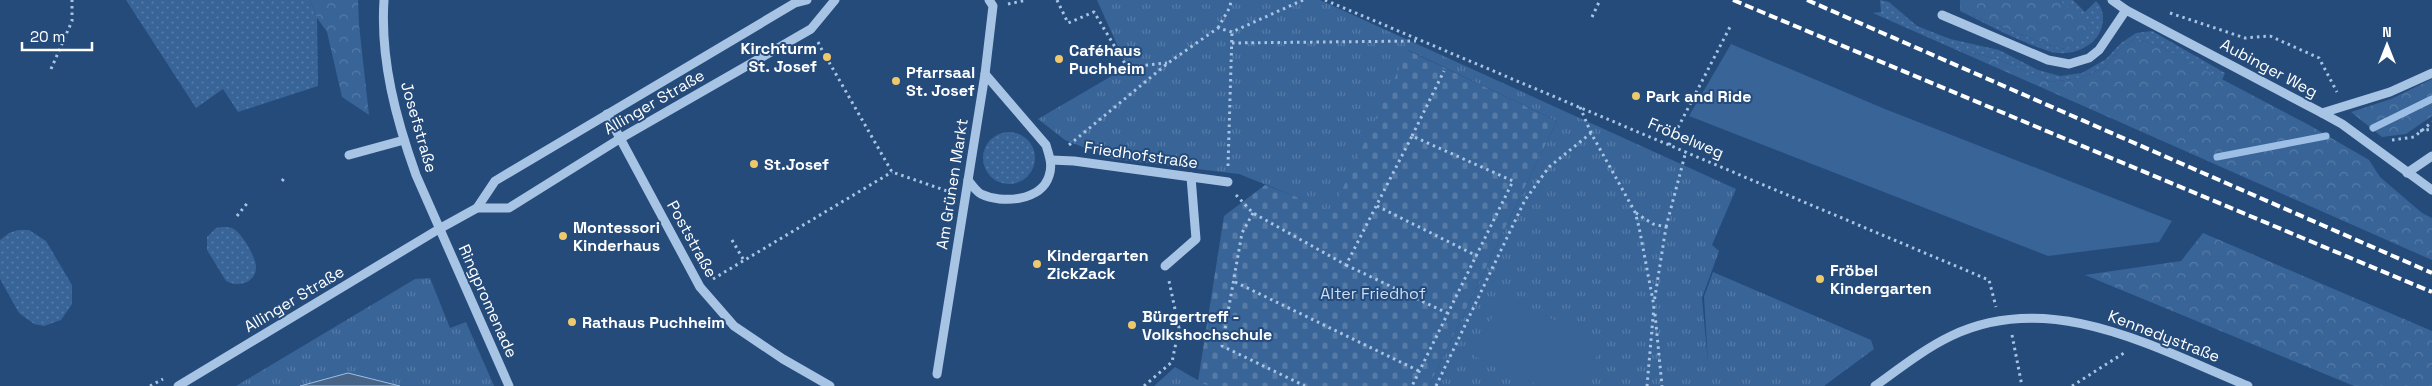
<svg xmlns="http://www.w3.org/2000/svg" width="2432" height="386" font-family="'Space Grotesk',sans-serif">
	<defs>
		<pattern id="grass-dots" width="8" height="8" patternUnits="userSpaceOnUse" patternTransform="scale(1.25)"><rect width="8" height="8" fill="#386498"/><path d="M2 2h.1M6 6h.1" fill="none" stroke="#567ba7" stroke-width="1.8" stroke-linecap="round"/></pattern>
		<pattern id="forest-crowns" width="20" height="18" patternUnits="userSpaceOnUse" patternTransform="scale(1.25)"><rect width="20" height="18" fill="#386498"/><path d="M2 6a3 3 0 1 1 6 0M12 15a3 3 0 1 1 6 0" fill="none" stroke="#567ba7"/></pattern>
		<pattern id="cemetery-stones" width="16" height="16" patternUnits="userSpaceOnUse" patternTransform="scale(1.25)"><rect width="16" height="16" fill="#386498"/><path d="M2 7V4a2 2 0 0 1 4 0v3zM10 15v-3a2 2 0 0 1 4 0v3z" fill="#567ba7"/></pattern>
		<pattern id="park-tufts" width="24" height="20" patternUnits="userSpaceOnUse" patternTransform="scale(1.25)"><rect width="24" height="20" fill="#386498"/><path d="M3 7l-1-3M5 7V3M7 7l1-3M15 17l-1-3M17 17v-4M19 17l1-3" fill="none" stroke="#567ba7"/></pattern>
	</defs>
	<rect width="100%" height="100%" fill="#254b7b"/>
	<g fill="url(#grass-dots)">
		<path d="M126 0H310L317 18 318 86 238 112 223 89 196 108Z"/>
		<path d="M1880 0 1889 2 1917 26 1950 39 1999 50 2038 70 2060 76 2082 73 2106 59 2121 43 2136 33 2152 31 2225 73 2222 80 2161 47 2136 38 2119 50 2104 68 2080 78 2050 82 1998 59 1952 48 1873 13 1881 12Z"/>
		<path d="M2059 0H2073L2085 12 2096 1C2103 8 2104 16 2102 26 2097 48 2068 58 2048 51 2018 41 1989 25 1960 11L2048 45 2065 49 2062 2Z"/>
		<circle cx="1009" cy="158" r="26"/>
		<path d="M222 227C226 227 230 227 234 229 242 234 256 257 256 267 256 283 238 288 226 281L207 250V237L216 228Z"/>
		<path d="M18 230H29L46 241 72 285V304L61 320 44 326 34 324 19 313 0 279V240L9 233Z"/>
	</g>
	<g fill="url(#forest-crowns)">
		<path d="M310 0H358L359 25 369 115 342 97 327 32 317 18Z"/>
		<path d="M1960 0H2059L2090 24C2085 38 2077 42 2065 49L2048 45 1960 11Z"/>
		<path d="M2136 38 2161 47 2309 125 2369 160 2380 177 2422 213 2432 218V260L1952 48 1998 59 2050 82 2080 78 2104 68 2119 50Z"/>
		<path d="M2432 79V116L2406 134 2382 137 2351 112 2391 99Z"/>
		<path d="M2203 233 2432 331V386H2354L2085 275 2181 261Z"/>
	</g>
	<path fill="url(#cemetery-stones)" d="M1407 50 1557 121 1429 386H1208L1198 381 1224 216 1265 185 1332 210Z"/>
	<g fill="url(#park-tufts)">
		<path d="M1097 0H1320L1736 189 1712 245 1719 251 1702 298 1708 363 1704 297 1713 272 1871 340 1874 349 1824 386H1429L1557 121 1408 50 1332 211 1239 174 1113 159 1065 140 1038 119 1127 67Z"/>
		<path d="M430 278 450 328 466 322 494 386H236L415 279Z"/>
		<path d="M1175 367 1208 386H1154Z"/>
	</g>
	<g fill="#386498">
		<path d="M1731 44 1885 109 2172 221 2159 242 2048 256 1689 116Z"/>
		<path d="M1502 296 1603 342 1583 386H1540L1474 356Z"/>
	</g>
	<path fill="#476486" stroke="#9dbfe5" d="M348 373 400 386H300Z"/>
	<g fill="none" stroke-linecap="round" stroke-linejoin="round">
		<g stroke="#9dbfe5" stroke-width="7">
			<path d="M2373 128 2432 99"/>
			<path d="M2217 157 2326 136"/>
		</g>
		<g stroke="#a8c4e4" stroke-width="3" stroke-dasharray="2.5 4" stroke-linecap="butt">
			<path d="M1057 0 1068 23 1094 12 1127 67 1167 63"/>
			<path d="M1325 0 1989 280 1996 307"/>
			<path d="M1008 4 1027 0"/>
			<path d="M2170 13 2245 38 2270 36 2319 58 2337 92"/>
			<path d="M1592 17 1600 0"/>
			<path d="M1218 28 1230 7 1231 0"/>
			<path d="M818 42 822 50"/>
			<path d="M1232 43 1416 41"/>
			<path d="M829 62 892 172 950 192"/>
			<path d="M51 69 72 21V0"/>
			<path d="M1580 107 1591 133"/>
			<path d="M2420 131 2432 129"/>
			<path d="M1412 136 1444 71"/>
			<path d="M2392 140 2414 137 2432 122"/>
			<path d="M1069 145 1168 63 1218 28 1232 32 1303 0"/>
			<path d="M1669 145 1731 25"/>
			<path d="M1228 166 1232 32"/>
			<path d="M282 181 286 176"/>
			<path d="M1236 195 1253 213 1346 265 1412 136 1513 181 1412 386"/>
			<path d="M1377 206 1477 256"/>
			<path d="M1253 213 1242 233 1222 346 1305 386"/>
			<path d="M1636 213 1653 224 1666 227 1654 303"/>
			<path d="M237 216 249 201"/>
			<path d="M1666 227 1686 151"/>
			<path d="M732 240 743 259"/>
			<path d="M1346 265 1447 313"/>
			<path d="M713 279 892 172"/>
			<path d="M1235 282 1419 371"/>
			<path d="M1655 314 1662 386"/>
			<path d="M2012 335 2022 386"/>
			<path d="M150 386 163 379"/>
			<path d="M1144 386 1172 362 1179 328 1169 281"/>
			<path d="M1436 386 1525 200 1549 167 1591 133 1635 212 1639 227 1654 306 1647 386"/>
			<path d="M2072 386 2124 353"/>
		</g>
		<g stroke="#a8c4e4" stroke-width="9">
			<path d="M384 0C380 60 396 119 416 175L509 386"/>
			<path d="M2112 0 2126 10 2322 113 2342 124 2432 190"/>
			<path d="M1942 15 2048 60 2069 64 2089 58 2099 50 2126 10"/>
			<path d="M2322 113 2390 92 2432 73"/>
			<path d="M607 114 700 287 734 326 783 359 830 386"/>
			<path d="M349 155 404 140"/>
			<path d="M1051 160 1074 161 1228 182"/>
			<path d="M2407 173 2432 156"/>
			<path d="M968 180C972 185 976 191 981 194 1002 204 1041 201 1049 176 1053 165 1049 155 1046 145L985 74"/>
			<path d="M477 208 495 181 795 3 807 0"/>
			<path d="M1165 266 1196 239 1191 177"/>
			<path d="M937 374 985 74 993 6 989 0"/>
			<path d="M178 386 439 229 477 208H509L621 138 811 29 835 0"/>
			<path d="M1875 386C1900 368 1924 349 1951 336 2051 288 2155 348 2248 386"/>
		</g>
		<g stroke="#fff" stroke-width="4" stroke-dasharray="9 4" stroke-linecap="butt">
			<path d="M1733 0 2432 292"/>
			<path d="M1807 0 2432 273"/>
		</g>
	</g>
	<g fill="#eec86d" stroke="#254b7b" stroke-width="2">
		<circle cx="827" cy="57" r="5"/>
		<circle cx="1059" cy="59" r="5"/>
		<circle cx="896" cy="81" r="5"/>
		<circle cx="1636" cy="96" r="5"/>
		<circle cx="754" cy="164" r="5"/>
		<circle cx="563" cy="236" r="5"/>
		<circle cx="1037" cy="264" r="5"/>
		<circle cx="1820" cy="279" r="5"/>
		<circle cx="572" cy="322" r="5"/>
		<circle cx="1132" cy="325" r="5"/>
	</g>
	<g text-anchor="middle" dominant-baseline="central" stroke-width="4" stroke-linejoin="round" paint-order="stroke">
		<g font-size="16" font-weight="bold" fill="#fff" stroke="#254b7b" text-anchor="start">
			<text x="817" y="48" text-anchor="end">Kirchturm<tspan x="817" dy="18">St. Josef</tspan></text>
			<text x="1069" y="50">Caféhaus<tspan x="1069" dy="18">Puchheim</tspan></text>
			<text x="906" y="72">Pfarrsaal<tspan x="906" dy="18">St. Josef</tspan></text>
			<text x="1646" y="96">Park and Ride</text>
			<text x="764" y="164">St.Josef</text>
			<text x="573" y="227">Montessori<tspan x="573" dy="18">Kinderhaus</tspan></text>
			<text x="1047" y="255">Kindergarten<tspan x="1047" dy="18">ZickZack</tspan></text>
			<text x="1830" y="270">Fröbel<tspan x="1830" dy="18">Kindergarten</tspan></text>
			<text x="1142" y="316">Bürgertreff -<tspan x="1142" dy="18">Volkshochschule</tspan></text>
			<text x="582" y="322">Rathaus Puchheim</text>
		</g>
		<g font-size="16" fill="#fff" stroke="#254b7b">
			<text transform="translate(2269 68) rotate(28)">Aubinger Weg</text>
			<text transform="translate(654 102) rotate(-30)">Allinger Straße</text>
			<text transform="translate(419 127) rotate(74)">Josefstraße</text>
			<text transform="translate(1686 138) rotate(23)">Fröbelweg</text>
			<text transform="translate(1141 155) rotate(8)">Friedhofstraße</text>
			<text transform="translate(952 184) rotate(-81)">Am Grünen Markt</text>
			<text transform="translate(692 239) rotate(61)">Poststraße</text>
			<text transform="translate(294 299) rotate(-31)">Allinger Straße</text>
			<text transform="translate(488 301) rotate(66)">Ringpromenade</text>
			<text transform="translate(2164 336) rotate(21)">Kennedystraße</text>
		</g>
		<g font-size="16" fill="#cbdef4" stroke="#254b7b">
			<text x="1373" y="293">Alter Friedhof</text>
		</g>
	</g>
	<g transform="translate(2387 45)" stroke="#254b7b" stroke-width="4" paint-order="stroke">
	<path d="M0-4L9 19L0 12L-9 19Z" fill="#ffffff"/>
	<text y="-8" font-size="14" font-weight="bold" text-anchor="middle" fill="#ffffff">N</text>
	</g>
	<path d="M22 42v8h70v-8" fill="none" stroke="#ffffff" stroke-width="2.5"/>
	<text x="30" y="42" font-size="15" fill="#ffffff" stroke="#254b7b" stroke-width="4" paint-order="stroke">20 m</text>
</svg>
